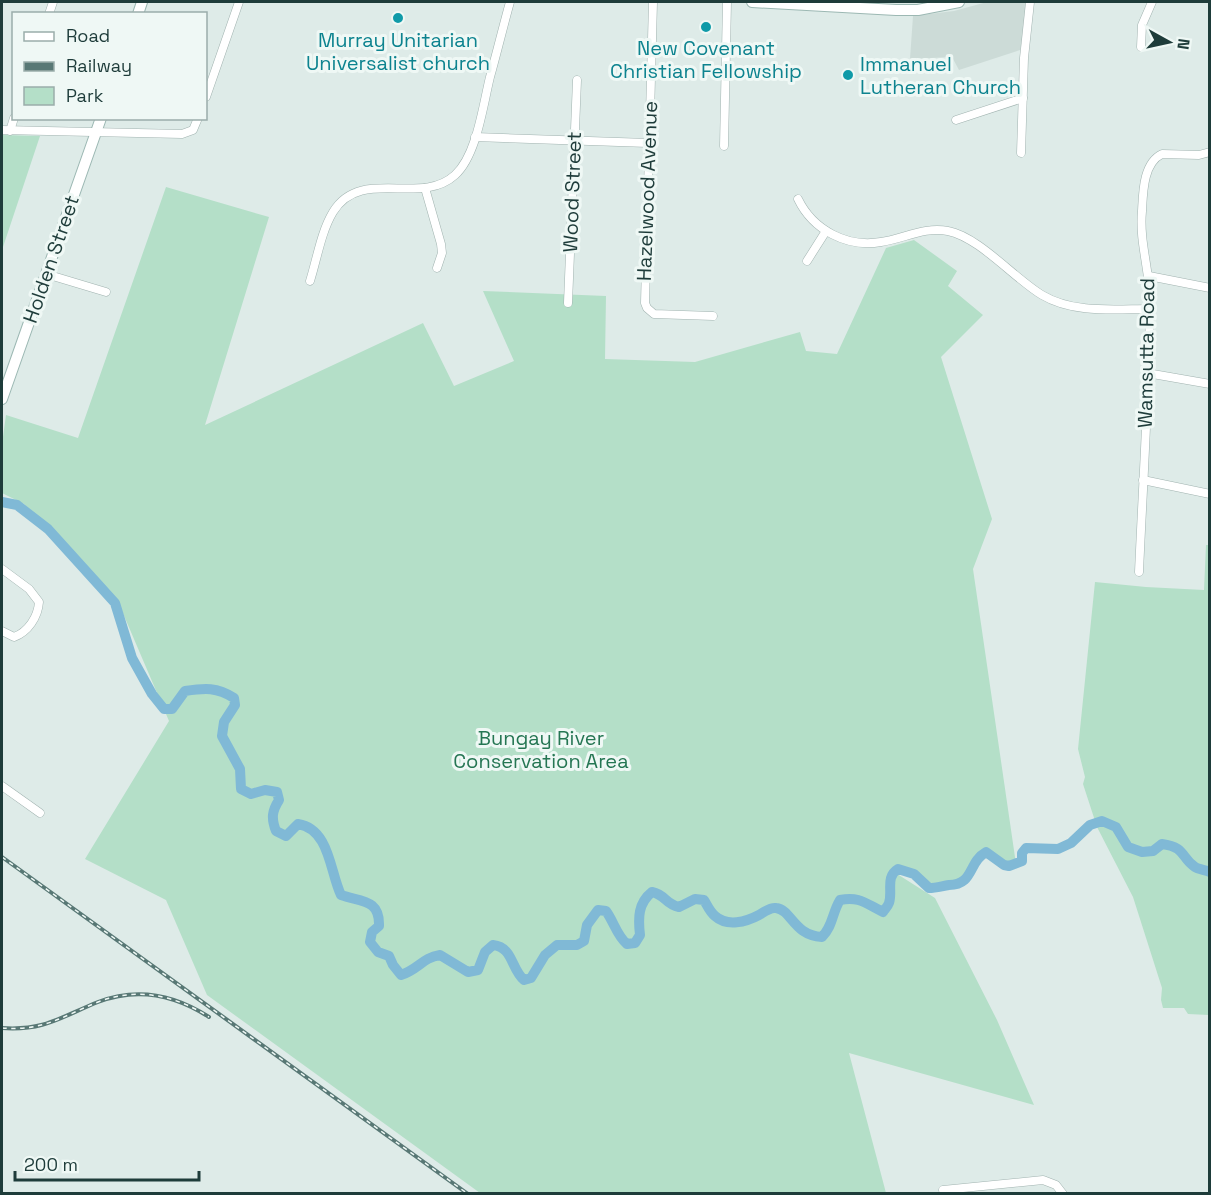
<svg xmlns="http://www.w3.org/2000/svg" width="1211" height="1195" font-family="'Space Grotesk',sans-serif">
	<rect width="100%" height="100%" fill="#deebe8"/>
	<path fill="#ccdbd7" d="M987 2H1026V20L1020 50 959 70 952 57 910 59 913 16 954 11Z"/>
	<g fill="#b4dfc8">
		<path d="M2 135 40 136 2 250Z"/>
		<path d="M166 187 269 217 205 425 423 323 454 386 514 361 483 291 606 296 605 359 695 362 800 332 806 351 837 354 886 248 914 240 957 271 948 286 983 315 941 357 992 519 973 569 1016 864C1003 868 997 857 986 852 972 860 971 883 955 886 951 886 948 885 945 886 940 887 936 889 931 888 919 884 915 872 898 869L894 872 935 898 997 1020 1034 1105 849 1053 886 1193H480L207 995 166 900 85 859 169 721 122 611 24 504 2 493V444L6 415 78 438Z"/>
		<path d="M1206 545H1210V995L1208 996 1209 1015 1188 1014 1184 1008H1163L1161 1000 1162 988 1133 897 1097 827 1083 784 1085 777 1078 749 1095 582 1146 587 1204 590Z"/>
	</g>
	<g fill="none" stroke-linecap="round" stroke-linejoin="round">
		<path stroke="#80b9d6" stroke-width="10" d="M2 502 17 505 48 529 115 603 132 658 152 694 164 709H172L185 691C205 688 217 687 234 698L235 705 224 722 222 736 240 769 241 789 251 794 265 790 277 792 279 800C272 811 271 818 276 831L286 836 298 824C330 829 330 873 341 895 361 902 380 899 379 926L372 932 370 942 378 952 389 956 393 965 401 975C419 969 422 958 440 955L468 972 478 970 485 952 493 945C513 947 511 969 524 980L531 978 545 955 557 945H577L584 941 587 925 598 910 606 911C614 922 617 936 627 944L635 943 640 935C638 918 638 903 652 892 666 895 665 904 679 907L695 899 704 900C707 905 710 912 715 916 727 927 746 922 759 915 764 912 770 907 776 908 792 910 793 935 822 937 833 926 832 913 840 900 860 896 866 904 883 912 885 909 888 906 889 903 893 891 885 877 898 869L914 874 929 888C936 888 942 886 949 885 974 885 968 862 986 852L1004 865 1009 866 1022 861V853L1026 848 1058 849 1071 843 1090 825 1102 821 1116 827 1128 847 1142 852 1153 851 1162 844C1186 847 1181 858 1195 867 1198 869 1205 870 1210 872"/>
		<g stroke="#a1b3b0" stroke-width="9">
			<g id="minor">
				<path d="M653 2 645 303 647 308 654 314 713 316"/>
				<path d="M49 14 53 2"/>
				<path d="M1141 47 1142 25 1152 2"/>
				<path d="M206 97 239 2"/>
				<path d="M956 120 1023 98"/>
				<path d="M2 130 182 134 193 130 198 118"/>
				<path d="M10 131 14 118"/>
				<path d="M475 137 648 143"/>
				<path d="M724 146 727 2"/>
				<path d="M1021 153 1024 58 1030 2"/>
				<path d="M425 188 441 244 442 253 437 268"/>
				<path d="M798 199C813 230 847 248 881 242 903 239 925 226 948 231 979 237 1015 279 1042 295 1074 314 1115 309 1150 309"/>
				<path d="M807 261 826 231"/>
				<path d="M46 274 106 292"/>
				<path d="M1149 276 1210 288"/>
				<path d="M310 281C317 259 321 232 333 212 361 166 420 207 455 175 477 155 483 105 490 77 497 52 503 27 510 2"/>
				<path d="M568 303 577 80"/>
				<path d="M1147 373 1210 384"/>
				<path d="M1143 480 1210 494"/>
				<path d="M2 569 29 589 39 602C38 617 28 632 14 637L2 631"/>
				<path d="M1139 572C1143 482 1149 392 1150 302 1150 271 1139 242 1142 211 1143 193 1143 163 1162 154L1199 155 1210 152"/>
				<path d="M2 786 40 813"/>
				<path d="M943 1190 1043 1180 1056 1185 1063 1194"/>
			</g>
		</g>
		<g stroke="#9cb8b3" stroke-width="12">
			<g id="secondary">
				<path d="M752 2 896 10H918L959 2"/>
				<path d="M138 14 142 2"/>
				<path d="M2 399 101 118"/>
			</g>
		</g>
		<use href="#minor" stroke="#fff" stroke-width="8"/>
		<use href="#secondary" stroke="#fff" stroke-width="10"/>
		<g stroke="#587875" stroke-width="4">
			<g id="rail">
				<path d="M2 857 468 1194"/>
				<path d="M2 1028C44 1031 61 1017 98 1002 137 987 175 995 209 1017"/>
			</g>
		</g>
		<use href="#rail" stroke="#eff8f5" stroke-width="1.5" stroke-dasharray="4.5" stroke-linecap="butt"/>
	</g>
	<g fill="#0f9aa8" stroke="#eff8f5" stroke-width="2">
		<circle cx="398" cy="18" r="6"/>
		<circle cx="706" cy="27" r="6"/>
		<circle cx="848" cy="75" r="6"/>
	</g>
	<g text-anchor="middle" dominant-baseline="central" stroke-width="6" stroke-linejoin="round" paint-order="stroke">
		<g font-size="20" fill="#0d838f" stroke="#eff8f5">
			<text x="398" y="40">Murray Unitarian<tspan x="398" dy="23">Universalist church</tspan></text>
			<text x="706" y="48">New Covenant<tspan x="706" dy="23">Christian Fellowship</tspan></text>
			<text x="860" y="64" text-anchor="start">Immanuel<tspan x="860" dy="23">Lutheran Church</tspan></text>
		</g>
		<g font-size="20" fill="#1e3c3a" stroke="#eff8f5">
			<text transform="translate(647 191) rotate(-88)">Hazelwood Avenue</text>
			<text transform="translate(572 192) rotate(-88)">Wood Street</text>
			<text transform="translate(51 259) rotate(-71)">Holden Street</text>
			<text transform="translate(1146 353) rotate(-89)">Wamsutta Road</text>
		</g>
		<g font-size="20" fill="#257653" stroke="#eff8f5">
			<text x="541" y="738">Bungay River<tspan x="541" dy="23">Conservation Area</tspan></text>
		</g>
	</g>
	<rect width="1211" height="1195" fill="none" stroke="#1e3c3a" stroke-width="6"/>
	<rect x="12" y="12" width="195" height="108" fill="#eff8f5" stroke="#9badaa" stroke-width="1.5"/>
	<rect x="24" y="32" width="30" height="9" fill="#ffffff" stroke="#9badaa" stroke-width="1.5"/>
	<text x="66" y="42" font-size="18" fill="#1e3c3a">Road</text>
	<rect x="24" y="62" width="30" height="9" fill="#587875" stroke="#9badaa" stroke-width="1.5"/>
	<text x="66" y="72" font-size="18" fill="#1e3c3a">Railway</text>
	<rect x="24" y="87" width="30" height="18" fill="#b4dfc8" stroke="#9badaa" stroke-width="1.5"/>
	<text x="66" y="102" font-size="18" fill="#1e3c3a">Park</text>
	<g transform="translate(1169 42) rotate(98)" stroke="#eff8f5" stroke-width="4.5" paint-order="stroke">
	<path d="M0-4.5L10 22L0 15L-10 22Z" fill="#1e3c3a"/>
	<text y="-9" font-size="16" font-weight="bold" text-anchor="middle" fill="#1e3c3a">N</text>
	</g>
	<path d="M15 1171v9h184v-9" fill="none" stroke="#1e3c3a" stroke-width="3"/>
	<text x="24" y="1171" font-size="18" fill="#1e3c3a" stroke="#eff8f5" stroke-width="4.5" paint-order="stroke">200 m</text>
</svg>
